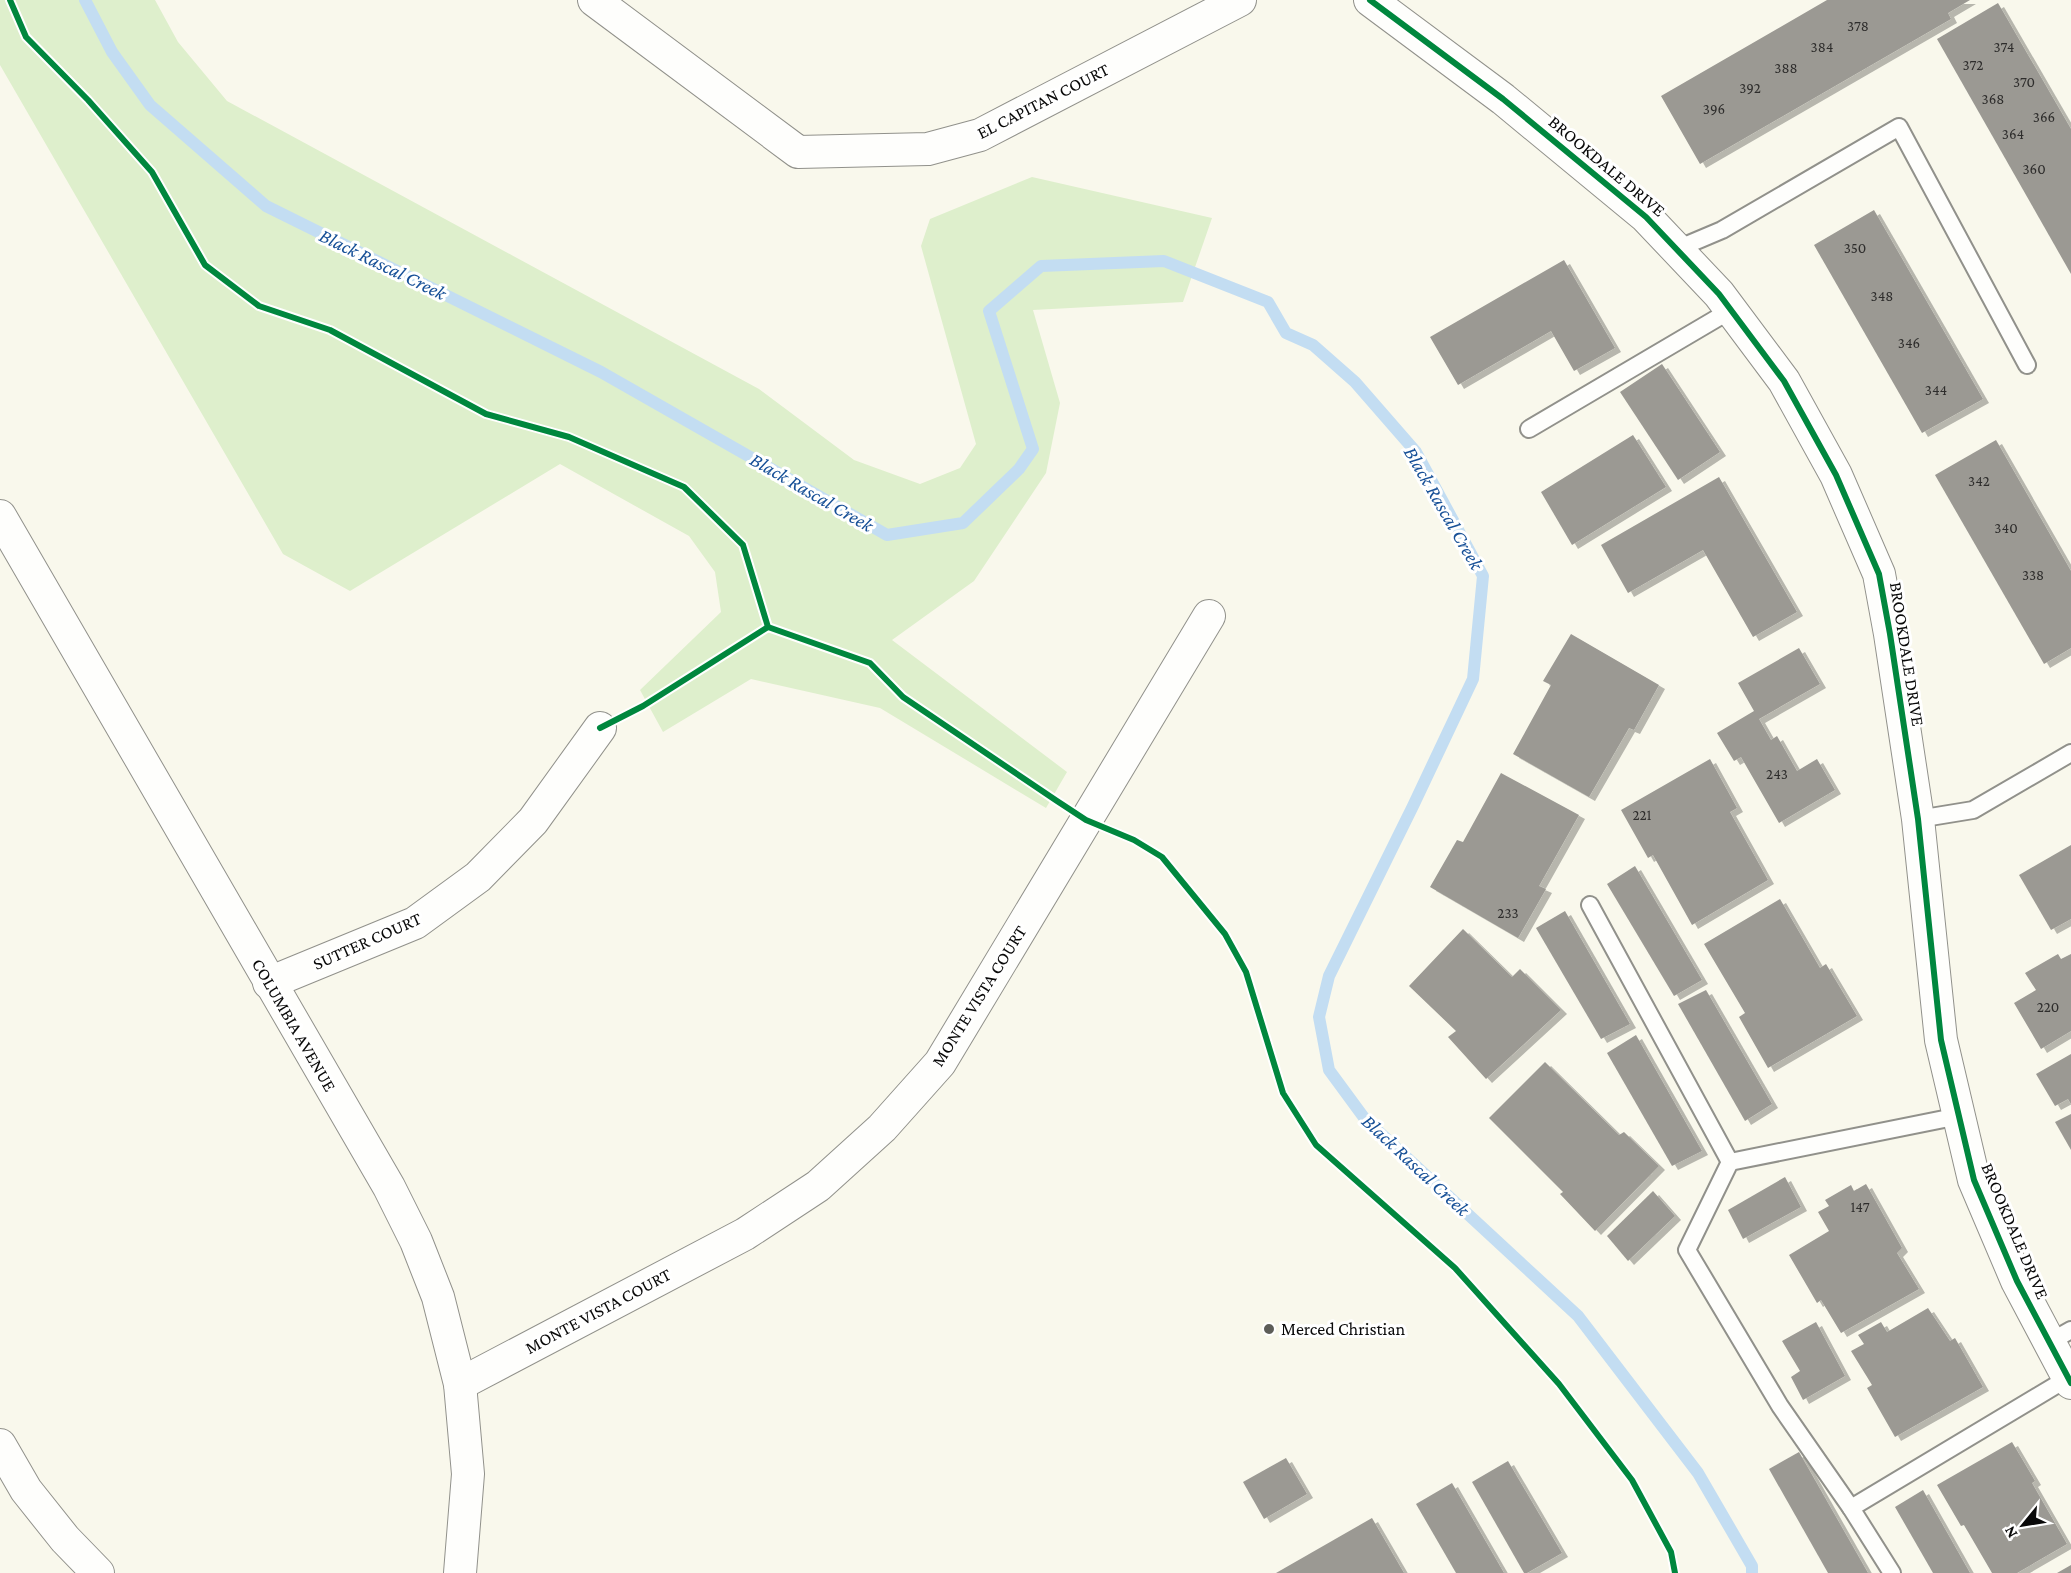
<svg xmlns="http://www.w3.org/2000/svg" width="2071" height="1573" font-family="'Crimson Pro',serif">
	<defs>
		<filter id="shadow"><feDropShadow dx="6" dy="4" stdDeviation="0" flood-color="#0004"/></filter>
	</defs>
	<rect width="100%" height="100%" fill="#f9f8ec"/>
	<path fill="#deefcc" d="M0 0H155L178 42 227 101 759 389 854 460 920 484 960 468 976 444 921 246 930 219 1032 177 1212 218 1183 302 1033 310 1060 403 1046 473 974 581 892 640 1067 772 1046 808 880 708 751 679 663 732 640 690 721 612 715 572 689 536 560 464 350 591 283 554 0 65Z"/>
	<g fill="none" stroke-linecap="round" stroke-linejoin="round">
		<path stroke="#c3ddf2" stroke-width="12" d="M85 0 112 52 150 105 266 206 601 372 887 535 963 523 1019 469 1033 449 989 311 1041 266 1164 261 1268 302 1286 333 1313 345 1355 382 1416 452 1483 576 1473 679 1413 806 1329 976 1319 1017 1329 1070 1365 1119 1578 1316 1698 1473 1752 1566V1573"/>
	</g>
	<g fill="#9b9993" filter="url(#shadow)">
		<path d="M1827 0H1970L1948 13 1951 19 1700 164 1661 96Z"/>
		<path d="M1998 3 2071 129V274L1937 39Z"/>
		<path d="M1874 210 1983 399 1922 433 1814 245Z"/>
		<path d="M1564 260 1615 348 1574 371 1551 331 1458 385 1430 337Z"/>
		<path d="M1662 364 1720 452 1678 480 1620 392Z"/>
		<path d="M1633 435 1666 487 1572 545 1541 492Z"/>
		<path d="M1996 440 2071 571V648L2044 664 1935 475Z"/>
		<path d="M1719 477 1797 612 1753 637 1703 550 1628 593 1601 545Z"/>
		<path d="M1571 634 1659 685 1634 730 1629 728 1589 797 1513 754 1551 685 1543 681Z"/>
		<path d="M1799 648 1820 684 1759 719 1771 740 1777 736 1797 771 1817 759 1835 790 1779 823 1741 757 1734 761 1717 733 1754 711 1738 683Z"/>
		<path d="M1710 759 1737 808 1730 812 1768 880 1692 925 1653 855 1648 858 1621 810Z"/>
		<path d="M1501 773 1579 815 1539 886 1546 889 1518 938 1430 887 1457 840 1463 842Z"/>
		<path d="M2071 845V919L2051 930 2019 875Z"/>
		<path d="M1635 866 1702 980 1674 996 1607 884Z"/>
		<path d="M1780 899 1820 968 1826 964 1857 1016 1768 1068 1739 1017 1745 1013 1704 944Z"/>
		<path d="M1565 911 1630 1024 1601 1039 1536 928Z"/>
		<path d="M1463 929 1512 977 1520 969 1561 1010 1486 1079 1448 1037 1456 1031 1409 986Z"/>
		<path d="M2058 954 2061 959 2071 954V1031L2041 1049 2014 1003 2036 990 2025 973Z"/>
		<path d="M1706 990 1772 1104 1745 1121 1678 1004Z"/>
		<path d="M1636 1035 1702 1151 1672 1166 1607 1053Z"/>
		<path d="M2071 1054V1104L2068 1099 2055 1106 2036 1074Z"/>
		<path d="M1545 1062 1619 1135 1624 1132 1659 1166 1595 1231 1560 1194 1563 1192 1489 1118Z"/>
		<path d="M2071 1114V1150L2055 1122Z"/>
		<path d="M1785 1177 1801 1207 1743 1239 1728 1210Z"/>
		<path d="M1866 1184 1902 1248 1897 1253 1919 1289 1841 1333 1821 1300 1817 1303 1789 1255 1829 1231 1818 1212 1829 1206 1825 1200 1851 1185 1854 1191Z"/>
		<path d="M1653 1191 1675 1216 1628 1261 1607 1236Z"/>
		<path d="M1928 1308 1950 1341 1955 1338 1983 1387 1895 1437 1867 1388 1872 1385 1851 1351 1864 1344 1858 1335 1881 1322 1887 1332Z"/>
		<path d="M1816 1322 1845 1376 1803 1400 1791 1377 1800 1371 1782 1341Z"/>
		<path d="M2012 1442 2035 1481 2032 1483 2067 1544 2017 1573H1992L1964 1525 1961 1526 1937 1485Z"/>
		<path d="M1799 1452 1868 1573H1828L1769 1469Z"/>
		<path d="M1286 1458 1307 1494 1264 1519 1243 1482Z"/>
		<path d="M1508 1461 1562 1553 1527 1573H1524L1472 1482Z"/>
		<path d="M1452 1483 1504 1573H1456L1416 1504Z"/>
		<path d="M1923 1490 1970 1573H1933L1895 1507Z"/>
		<path d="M1372 1518 1404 1573H1276Z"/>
		<path d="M2071 1565V1573H2057Z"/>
	</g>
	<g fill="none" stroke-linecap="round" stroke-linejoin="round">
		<g stroke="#91918b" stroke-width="20">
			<g id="service">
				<path d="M1677 249 1722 230 1899 127 2027 365"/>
				<path d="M1529 429 1731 310"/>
				<path d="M1918 819 1973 810 2071 753"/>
				<path d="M1590 905 1730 1162"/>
				<path d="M1959 1116 1730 1162 1687 1250 1780 1406 1851 1508 2068 1378"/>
				<path d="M2048 1343 2071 1330"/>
				<path d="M1851 1508 1892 1573"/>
			</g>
		</g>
		<g stroke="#91918b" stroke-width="34">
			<g id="minor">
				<path d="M594 0 798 152 928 149 980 135 1240 0"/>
				<path d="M1370 0 1503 99 1646 217 1719 294 1784 381 1836 475 1879 574 1890 634 1918 819 1941 1040 1974 1180 2017 1281 2071 1383"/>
				<path d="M0 516 389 1187 416 1241 438 1297 460 1384 468 1474 460 1573"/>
				<path d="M269 983 415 923 478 877 533 821 600 728"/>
				<path d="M460 1384 745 1234 818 1186 882 1128 940 1063 1209 616"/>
				<path d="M0 1445 26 1490 65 1539 98 1573"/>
			</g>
		</g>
		<use href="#service" stroke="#fefefc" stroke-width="16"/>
		<use href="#minor" stroke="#fefefc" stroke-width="32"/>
		<g stroke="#fff" stroke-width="10">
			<g id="cycleway">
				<path d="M10 0 26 37 88 100 152 172 205 265 259 306 330 330 486 414 569 437 684 487 743 545 768 627 870 663 903 697 1057 801 1086 820 1134 840 1162 857 1225 934 1246 972 1283 1093 1316 1145 1455 1268 1559 1384 1632 1480 1671 1552 1675 1573"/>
				<path d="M1370 0 1503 99 1646 217 1719 294 1784 381 1836 475 1879 574 1890 634 1918 819 1941 1040 1974 1180 2017 1281 2071 1383"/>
				<path d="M600 728 643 706 768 627"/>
			</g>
		</g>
		<use href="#cycleway" stroke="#00873e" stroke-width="6"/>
	</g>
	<circle fill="#5d5d58" stroke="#fff" stroke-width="2" cx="1269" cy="1329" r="6"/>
	<g text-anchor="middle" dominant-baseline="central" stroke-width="6" stroke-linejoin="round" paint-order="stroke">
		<g font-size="15" fill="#2e2d2c">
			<text x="1858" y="26">378</text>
			<text x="1822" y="47">384</text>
			<text x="2004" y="47">374</text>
			<text x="1973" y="65">372</text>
			<text x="1786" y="68">388</text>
			<text x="2024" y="82">370</text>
			<text x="1750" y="88">392</text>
			<text x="1993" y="99">368</text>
			<text x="1714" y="109">396</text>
			<text x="2044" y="117">366</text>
			<text x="2013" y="134">364</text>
			<text x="2034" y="169">360</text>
			<text x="1855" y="248">350</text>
			<text x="1882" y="296">348</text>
			<text x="1909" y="343">346</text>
			<text x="1936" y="390">344</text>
			<text x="1979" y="481">342</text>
			<text x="2006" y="528">340</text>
			<text x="2033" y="575">338</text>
			<text x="1777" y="774">243</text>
			<text x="1642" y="815">221</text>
			<text x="1508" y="913">233</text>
			<text x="2048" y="1007">220</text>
			<text x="1860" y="1207">147</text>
		</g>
		<g font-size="18" fill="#090909" stroke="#fff">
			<text transform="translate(1043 101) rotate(-27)">EL CAPITAN COURT</text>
			<text transform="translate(1607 166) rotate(40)">BROOKDALE DRIVE</text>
			<text transform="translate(1907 654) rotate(81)">BROOKDALE DRIVE</text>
			<text transform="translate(367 941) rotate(-24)">SUTTER COURT</text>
			<text transform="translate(979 996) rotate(-58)">MONTE VISTA COURT</text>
			<text transform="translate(294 1025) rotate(60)">COLUMBIA AVENUE</text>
			<text transform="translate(2015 1231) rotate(67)">BROOKDALE DRIVE</text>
			<text transform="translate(598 1311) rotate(-28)">MONTE VISTA COURT</text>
		</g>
		<g font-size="18" fill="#090909" stroke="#fff" text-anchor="start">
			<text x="1281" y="1329">Merced Christian</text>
		</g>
		<g font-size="20" font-style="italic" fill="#175097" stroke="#fff">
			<text transform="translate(383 264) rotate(26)">Black Rascal Creek</text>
			<text transform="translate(812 492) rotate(30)">Black Rascal Creek</text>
			<text transform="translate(1444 508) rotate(60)">Black Rascal Creek</text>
			<text transform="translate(1416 1165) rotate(43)">Black Rascal Creek</text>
		</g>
	</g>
	<g transform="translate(2023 1525) rotate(240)" stroke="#ffffff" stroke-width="4.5" paint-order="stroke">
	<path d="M0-4.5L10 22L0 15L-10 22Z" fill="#090909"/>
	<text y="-9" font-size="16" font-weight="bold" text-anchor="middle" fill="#090909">N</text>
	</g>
</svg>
